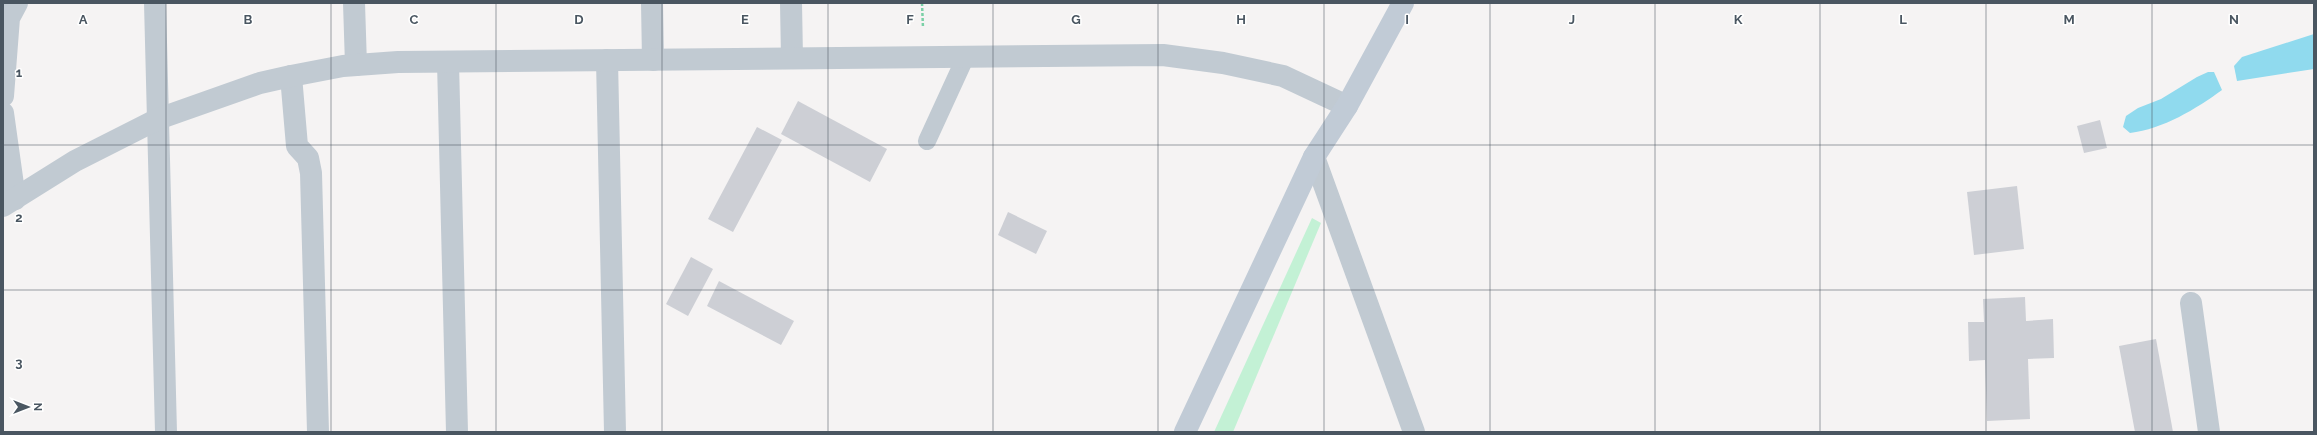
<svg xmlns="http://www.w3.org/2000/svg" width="2317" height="435" font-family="Raleway,sans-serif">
	<rect width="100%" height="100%" fill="#f5f3f3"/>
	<path fill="#c3f1d5" d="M1312 218 1321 223 1233 432H1214Z"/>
	<g fill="#90daee">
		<path d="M2314 34V69L2237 81 2234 66 2242 57Z"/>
		<path d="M2208 72H2214L2222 90C2196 109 2163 129 2130 133L2123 127 2126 116 2138 108 2161 99 2197 77Z"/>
	</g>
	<g fill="#cdcfd5">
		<path d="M798 101 887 149 870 182 781 134Z"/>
		<path d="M2100 120 2107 148 2084 153 2077 126Z"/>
		<path d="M757 127 782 140 733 232 708 219Z"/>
		<path d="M2017 186 2024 249 1974 255 1967 192Z"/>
		<path d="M1008 212 1047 231 1036 254 998 235Z"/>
		<path d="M691 257 713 269 688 316 666 304Z"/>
		<path d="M719 281 794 321 781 345 707 306Z"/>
		<path d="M2025 297 2026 321 2053 319 2054 358 2028 359 2030 419 1987 421 1985 360 1969 361 1968 322H1984L1983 299Z"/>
		<path d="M2156 339 2173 432H2135L2119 346Z"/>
	</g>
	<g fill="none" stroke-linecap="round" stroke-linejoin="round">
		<path stroke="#7ad0a6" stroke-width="2.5" stroke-dasharray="3 2" stroke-linecap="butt" d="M922 3 923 28"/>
		<path stroke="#c1cad2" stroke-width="18" d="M927 141 966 56"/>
		<g stroke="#c1cad2" stroke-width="22">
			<path d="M155 3 166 432"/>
			<path d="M354 3 356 65"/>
			<path d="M652 3 653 60"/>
			<path d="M791 3 792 58"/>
			<path d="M607 60 615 432"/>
			<path d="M448 62 457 432"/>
			<path d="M291 76 297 146 308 158 311 173 318 432"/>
			<path d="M3 96 9 18 17 3"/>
			<path d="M3 113 15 199"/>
			<path d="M1314 157 1414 432"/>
			<path d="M3 206 75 161 158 119 260 83 291 76 343 66 398 62 1163 55 1223 63 1283 76 1347 106"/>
			<path d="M2191 303 2209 432"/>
		</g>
		<path stroke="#c1cbd6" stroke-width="22" d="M1185 432 1314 157 1347 106 1403 3"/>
	</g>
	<path fill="none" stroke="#4a5661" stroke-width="1" stroke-opacity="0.55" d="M166 3V432M331 3V432M496 3V432M662 3V432M828 3V432M993 3V432M1158 3V432M1324 3V432M1490 3V432M1655 3V432M1820 3V432M1986 3V432M2152 3V432M3 145H2314M3 290H2314"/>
	<g font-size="13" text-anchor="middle" font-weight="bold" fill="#4a5661" stroke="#fff" stroke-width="3" stroke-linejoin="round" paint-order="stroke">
		<text x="83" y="24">A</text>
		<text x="248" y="24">B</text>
		<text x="414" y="24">C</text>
		<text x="579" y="24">D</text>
		<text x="745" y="24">E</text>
		<text x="910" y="24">F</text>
		<text x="1076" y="24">G</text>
		<text x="1241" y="24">H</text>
		<text x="1407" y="24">I</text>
		<text x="1572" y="24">J</text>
		<text x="1738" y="24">K</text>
		<text x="1903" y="24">L</text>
		<text x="2069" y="24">M</text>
		<text x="2234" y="24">N</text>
		<text x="19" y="77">1</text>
		<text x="19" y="222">2</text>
		<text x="19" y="367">3</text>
	</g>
	<rect width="2317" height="435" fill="none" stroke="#4a5661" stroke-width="8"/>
	<g transform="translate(28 407) rotate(90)" stroke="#ffffff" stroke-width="3" paint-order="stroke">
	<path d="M0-3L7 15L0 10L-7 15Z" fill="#4a5661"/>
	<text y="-6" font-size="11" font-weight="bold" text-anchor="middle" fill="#4a5661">N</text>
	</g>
</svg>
